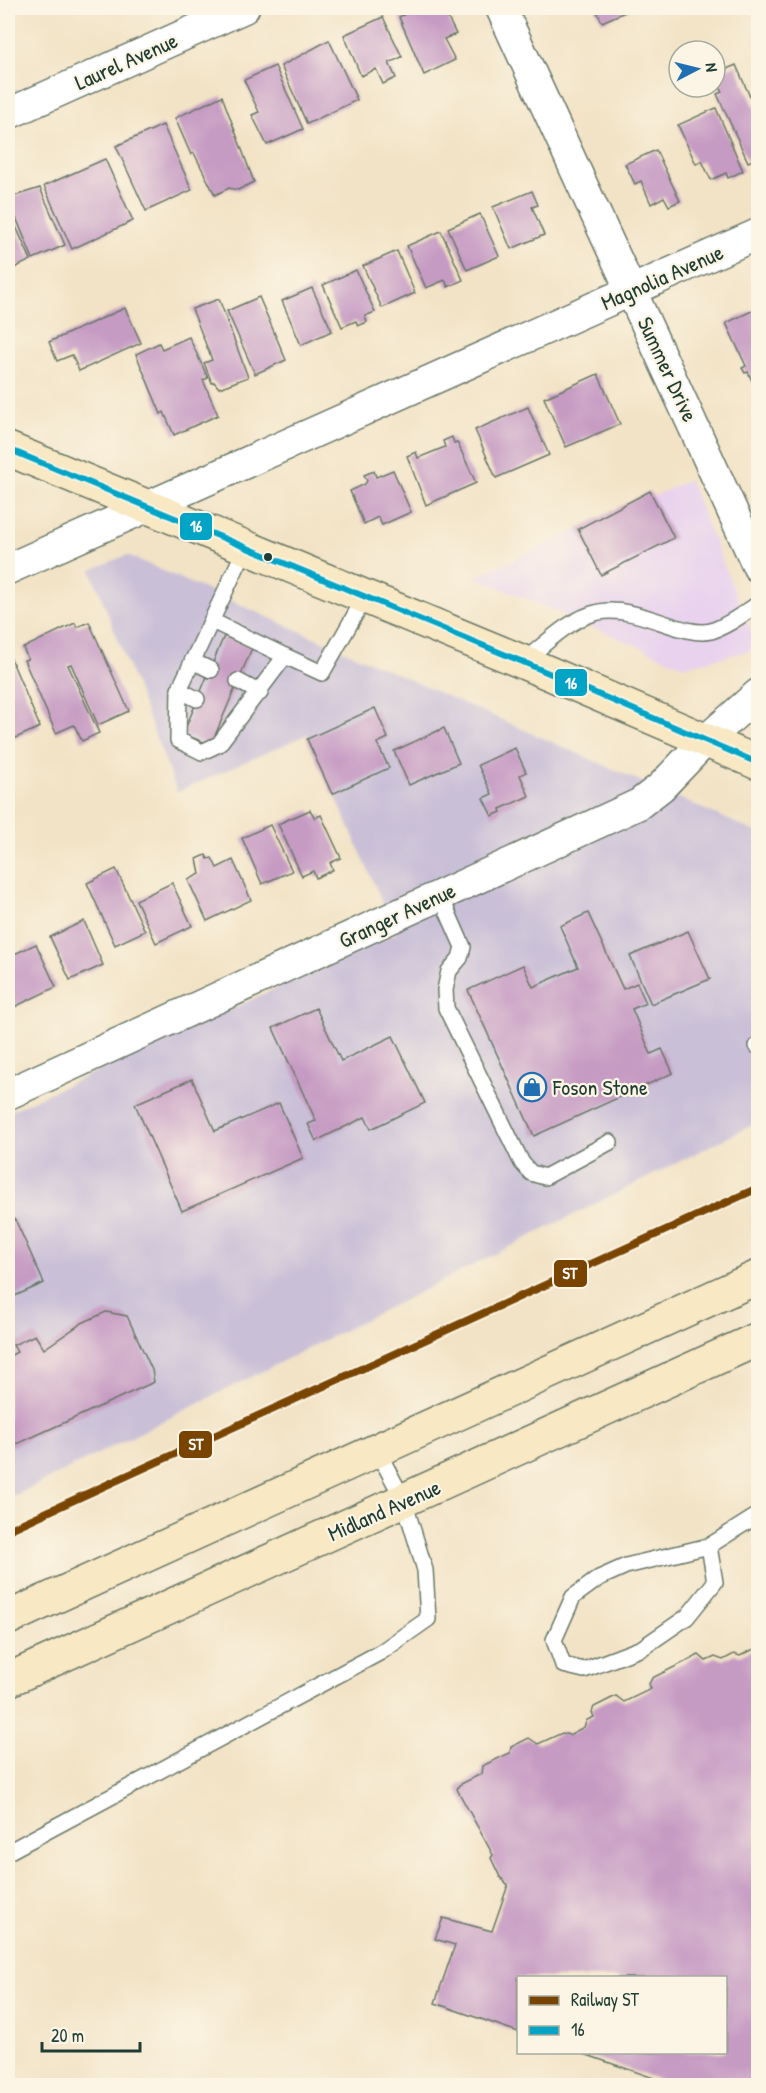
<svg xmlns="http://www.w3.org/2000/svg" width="766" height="2093" font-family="'Patrick Hand',sans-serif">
	<rect width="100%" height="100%" fill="#fcf5e5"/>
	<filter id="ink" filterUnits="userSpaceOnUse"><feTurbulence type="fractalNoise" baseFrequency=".0167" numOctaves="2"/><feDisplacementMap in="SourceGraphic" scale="12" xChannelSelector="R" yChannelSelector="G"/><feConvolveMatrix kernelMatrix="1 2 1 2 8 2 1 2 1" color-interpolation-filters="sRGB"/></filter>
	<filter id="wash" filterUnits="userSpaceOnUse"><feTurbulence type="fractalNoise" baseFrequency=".008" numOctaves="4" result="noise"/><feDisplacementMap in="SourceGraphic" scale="24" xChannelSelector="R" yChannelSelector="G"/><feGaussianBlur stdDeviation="1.35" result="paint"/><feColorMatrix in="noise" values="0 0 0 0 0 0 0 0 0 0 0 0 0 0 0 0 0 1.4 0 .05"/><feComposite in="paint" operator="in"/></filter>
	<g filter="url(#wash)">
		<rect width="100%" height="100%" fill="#f2e3c6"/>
		<path fill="#e8d2ee" d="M689 480 758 649 684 666 475 577Z"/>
		<path fill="#c9bfd7" d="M127 555 758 833V1122L8 1499V1112L396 933 308 734 177 792 91 570Z"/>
		<g id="blocks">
			<g fill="#c59ac3">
				<path d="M412 8H443L456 34 444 39 455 60 424 75 399 17 413 10Z"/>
				<path d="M595 8H634L602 22Z"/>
				<path d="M383 17 402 57 389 63 396 78 383 84 376 69 361 76 344 35Z"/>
				<path d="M329 40 357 100 307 124 281 66Z"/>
				<path d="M736 65 758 115V158L748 162 717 94 722 92 715 74Z"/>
				<path d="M275 66 303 129 267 145 252 115 259 112 244 80Z"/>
				<path d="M222 96 254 182 238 190 229 188 215 195 194 153 191 155 175 118Z"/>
				<path d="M716 108 743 171 728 178 726 173 711 180 702 161 696 164 678 125Z"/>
				<path d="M163 125 192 190 146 211 116 146Z"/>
				<path d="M656 150 680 201 669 206 664 197 651 204 641 181 635 184 625 164Z"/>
				<path d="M105 159 133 221 72 249 44 186Z"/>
				<path d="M40 188 65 245 33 259 8 198Z"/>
				<path d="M532 191 538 205 532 207 544 235 511 249 493 207Z"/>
				<path d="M8 209 31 260 8 271Z"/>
				<path d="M480 214 499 256 467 270 448 228Z"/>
				<path d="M441 231 463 280 448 287 445 280 426 288 407 246Z"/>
				<path d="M397 251 415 293 382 308 363 266Z"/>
				<path d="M356 270 375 312 365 316 367 322 358 326 356 321 342 327 323 285Z"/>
				<path d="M312 288 332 331 301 345 282 301Z"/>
				<path d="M259 297 286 360 255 374 227 311Z"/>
				<path d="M219 299 248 377 219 388 214 382 212 383 204 363 212 360 192 309Z"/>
				<path d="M125 308 141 343 79 371 72 355 57 361 49 342Z"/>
				<path d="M758 308V378L752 381 748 372 745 373 742 368 746 366 726 323Z"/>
				<path d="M189 337 208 378 203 380 218 415 174 435 164 412 161 414 136 354 159 343 162 349Z"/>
				<path d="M598 374 620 424 566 447 544 398Z"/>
				<path d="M528 407 549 455 496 478 475 430Z"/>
				<path d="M452 437 454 443 457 442 476 483 426 505 407 456 416 452 418 458 445 447 443 441Z"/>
				<path d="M393 470 411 512 382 525 378 517 364 524 350 491 365 484 367 481 364 475 374 471 376 477Z"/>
				<path d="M650 491 674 538 601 575 578 529Z"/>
				<path d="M89 622 129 711 98 725 71 664 68 665 99 733 82 741 74 725 56 733 24 660 28 659 23 648 75 623 77 627Z"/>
				<path d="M224 636 252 648 211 745 183 734Z"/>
				<path d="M8 652 40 727 9 741 8 739Z"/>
				<path d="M375 708 388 738 377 743 389 768 332 794 307 739Z"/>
				<path d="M444 728 459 763 409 785 394 751Z"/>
				<path d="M515 748 526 772 520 775 529 796 500 809 501 812 492 816 483 798 492 794 478 765Z"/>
				<path d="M310 810 315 818 321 815 341 858 330 863 333 870 316 878 313 871 302 876 278 824Z"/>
				<path d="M270 825 292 871 262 884 242 838Z"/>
				<path d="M206 855 208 859 212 858 217 868 233 860 251 900 207 921 188 880 200 874 197 859Z"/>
				<path d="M116 869 145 931 115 945 87 883Z"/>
				<path d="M172 883 192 926 156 943 136 900Z"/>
				<path d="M588 913 623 989 637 983 646 1003 632 1009 651 1054 662 1049 673 1073 534 1136 468 990 523 965 533 987 578 967 560 926Z"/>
				<path d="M84 921 103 965 70 980 50 937Z"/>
				<path d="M688 931 710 979 651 1004 630 956Z"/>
				<path d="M36 944 56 987 8 1010V957Z"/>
				<path d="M316 1008 341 1061 393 1036 425 1103 371 1129 365 1117 316 1141 308 1124 316 1121 273 1028Z"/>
				<path d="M192 1079 215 1131 279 1103 303 1158 182 1211 135 1104Z"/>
				<path d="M15 1219 44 1283 8 1299V1222Z"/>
				<path d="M106 1312 127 1316 152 1370 154 1382 8 1448V1357L17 1352 13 1345 35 1335 44 1349 82 1323Z"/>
				<path d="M758 1647V2086H677L581 2053 726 2052V1978H518V2032L435 2003 455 1945 435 1939 443 1918 492 1931 508 1885 500 1877 491 1858 493 1855 457 1789 459 1785 481 1774 482 1766 510 1753 511 1747 529 1738 538 1744 562 1733 569 1735 584 1727 587 1720 594 1717 592 1712 594 1707 616 1696 624 1702 651 1689 649 1684 652 1678 699 1655 706 1661 715 1657 723 1660 734 1654 740 1656Z"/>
			</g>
		</g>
	</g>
	<g filter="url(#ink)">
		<use href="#blocks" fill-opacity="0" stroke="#697767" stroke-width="1.5"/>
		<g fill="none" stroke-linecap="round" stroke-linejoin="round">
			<g stroke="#697767" stroke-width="18">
				<g id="lane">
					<path d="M246 547 179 690 178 740 202 752 219 744 285 656 322 673 365 597"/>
					<path d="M212 621 285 656"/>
					<path d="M192 661 211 670"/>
					<path d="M523 662C545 644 570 618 599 612 639 605 682 638 711 631 728 626 744 613 758 604"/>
					<path d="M238 681 260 693"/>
					<path d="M179 690 197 699"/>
					<path d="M440 895 463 947 460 958 449 971 445 990 446 1008 522 1163 531 1173 545 1177 610 1142"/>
					<path d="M757 1046 758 1045"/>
					<path d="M709 1546 715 1582 687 1617 642 1648 584 1670 563 1665 554 1640 573 1597 599 1578 626 1566 709 1546 758 1515"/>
					<path d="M8 1852 381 1652 428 1619 425 1570 404 1501 377 1450"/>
				</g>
			</g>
			<g stroke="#697767" stroke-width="33">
				<g id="street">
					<path d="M501 8 758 567"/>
					<path d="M8 114 244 8"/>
					<path d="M8 569 758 234"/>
					<path d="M8 1094 639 804 661 787 705 741 758 694"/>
				</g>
			</g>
			<g stroke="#697767" stroke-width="36">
				<g id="secondary">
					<path d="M8 449 523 662 758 763"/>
					<path d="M8 1618 758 1277"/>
					<path d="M8 1680 758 1339"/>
				</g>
			</g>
			<use href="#lane" stroke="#fff" stroke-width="15"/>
			<use href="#street" stroke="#fff" stroke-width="30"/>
			<use href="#secondary" stroke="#f8e8c3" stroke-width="33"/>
			<g stroke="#fcf5e5" stroke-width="10">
				<path id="bus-1" d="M8 449 523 662 758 763"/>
			</g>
			<use href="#bus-1" stroke="#02a4c6" stroke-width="6"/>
			<g stroke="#fcf5e5" stroke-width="12">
				<path id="rail-1" d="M8 1530 758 1188"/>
			</g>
			<use href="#rail-1" stroke="#794400" stroke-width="8"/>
		</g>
	</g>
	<defs>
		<g id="shop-ring" transform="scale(1.5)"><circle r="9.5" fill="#fcf5e5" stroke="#1f6fb2" stroke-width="1.5"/><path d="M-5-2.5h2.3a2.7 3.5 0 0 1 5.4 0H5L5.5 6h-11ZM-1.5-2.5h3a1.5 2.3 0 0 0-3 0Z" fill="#1f6fb2"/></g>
	</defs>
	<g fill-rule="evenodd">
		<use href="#shop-ring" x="532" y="1087"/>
	</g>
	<circle fill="#1f3d34" stroke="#fcf5e5" stroke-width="2" cx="268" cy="557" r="5"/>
	<g text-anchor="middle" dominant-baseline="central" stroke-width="4.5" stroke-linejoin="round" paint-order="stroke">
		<g font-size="22" fill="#1f3d34" stroke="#fcf5e5">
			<text transform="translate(126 61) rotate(-24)">Laurel Avenue</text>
			<text transform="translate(662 277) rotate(-24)">Magnolia Avenue</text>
			<text transform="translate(668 369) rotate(65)">Summer Drive</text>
			<text transform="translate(397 915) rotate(-25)">Granger Avenue</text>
			<text transform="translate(384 1510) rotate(-24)">Midland Avenue</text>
		</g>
		<g font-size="22" fill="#1f3d34" stroke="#fcf5e5" text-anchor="start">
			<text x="553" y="1087">Foson Stone</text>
		</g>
	</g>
	<g stroke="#fcf5e5" stroke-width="2">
		<rect x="179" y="512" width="34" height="29" rx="6" fill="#02a4c6"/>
		<rect x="554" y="668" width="34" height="29" rx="6" fill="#02a4c6"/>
		<rect x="553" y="1259" width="35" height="29" rx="6" fill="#794400"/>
		<rect x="178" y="1430" width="35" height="29" rx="6" fill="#794400"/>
	</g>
	<g font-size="16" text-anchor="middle" font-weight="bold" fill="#fff">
		<text x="196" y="532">16</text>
		<text x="571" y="689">16</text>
		<text x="570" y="1279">ST</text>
		<text x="196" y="1450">ST</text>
	</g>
	<rect width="766" height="2093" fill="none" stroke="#fcf5e5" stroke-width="30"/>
	<rect x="517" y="1976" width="210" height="78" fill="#fcf5e5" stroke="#a4ab9e" stroke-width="1.5"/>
	<rect x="529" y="1996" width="30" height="9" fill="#794400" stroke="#a4ab9e" stroke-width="1.5"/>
	<text x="571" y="2006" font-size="18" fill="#1f3d34">Railway ST</text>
	<rect x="529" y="2026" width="30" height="9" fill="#02a4c6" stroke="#a4ab9e" stroke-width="1.5"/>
	<text x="571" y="2036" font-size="18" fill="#1f3d34">16</text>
	<g transform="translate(697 69) rotate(83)"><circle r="28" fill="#fcf5e5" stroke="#a4ab9e" stroke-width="1.5"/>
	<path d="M0-4.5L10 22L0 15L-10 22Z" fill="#1f6fb2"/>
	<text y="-9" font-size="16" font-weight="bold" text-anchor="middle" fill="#1f3d34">N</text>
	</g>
	<path d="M42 2042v9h98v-9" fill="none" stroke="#1f3d34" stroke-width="3"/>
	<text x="51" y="2042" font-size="18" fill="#1f3d34" stroke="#fcf5e5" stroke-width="4.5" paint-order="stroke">20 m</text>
</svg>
